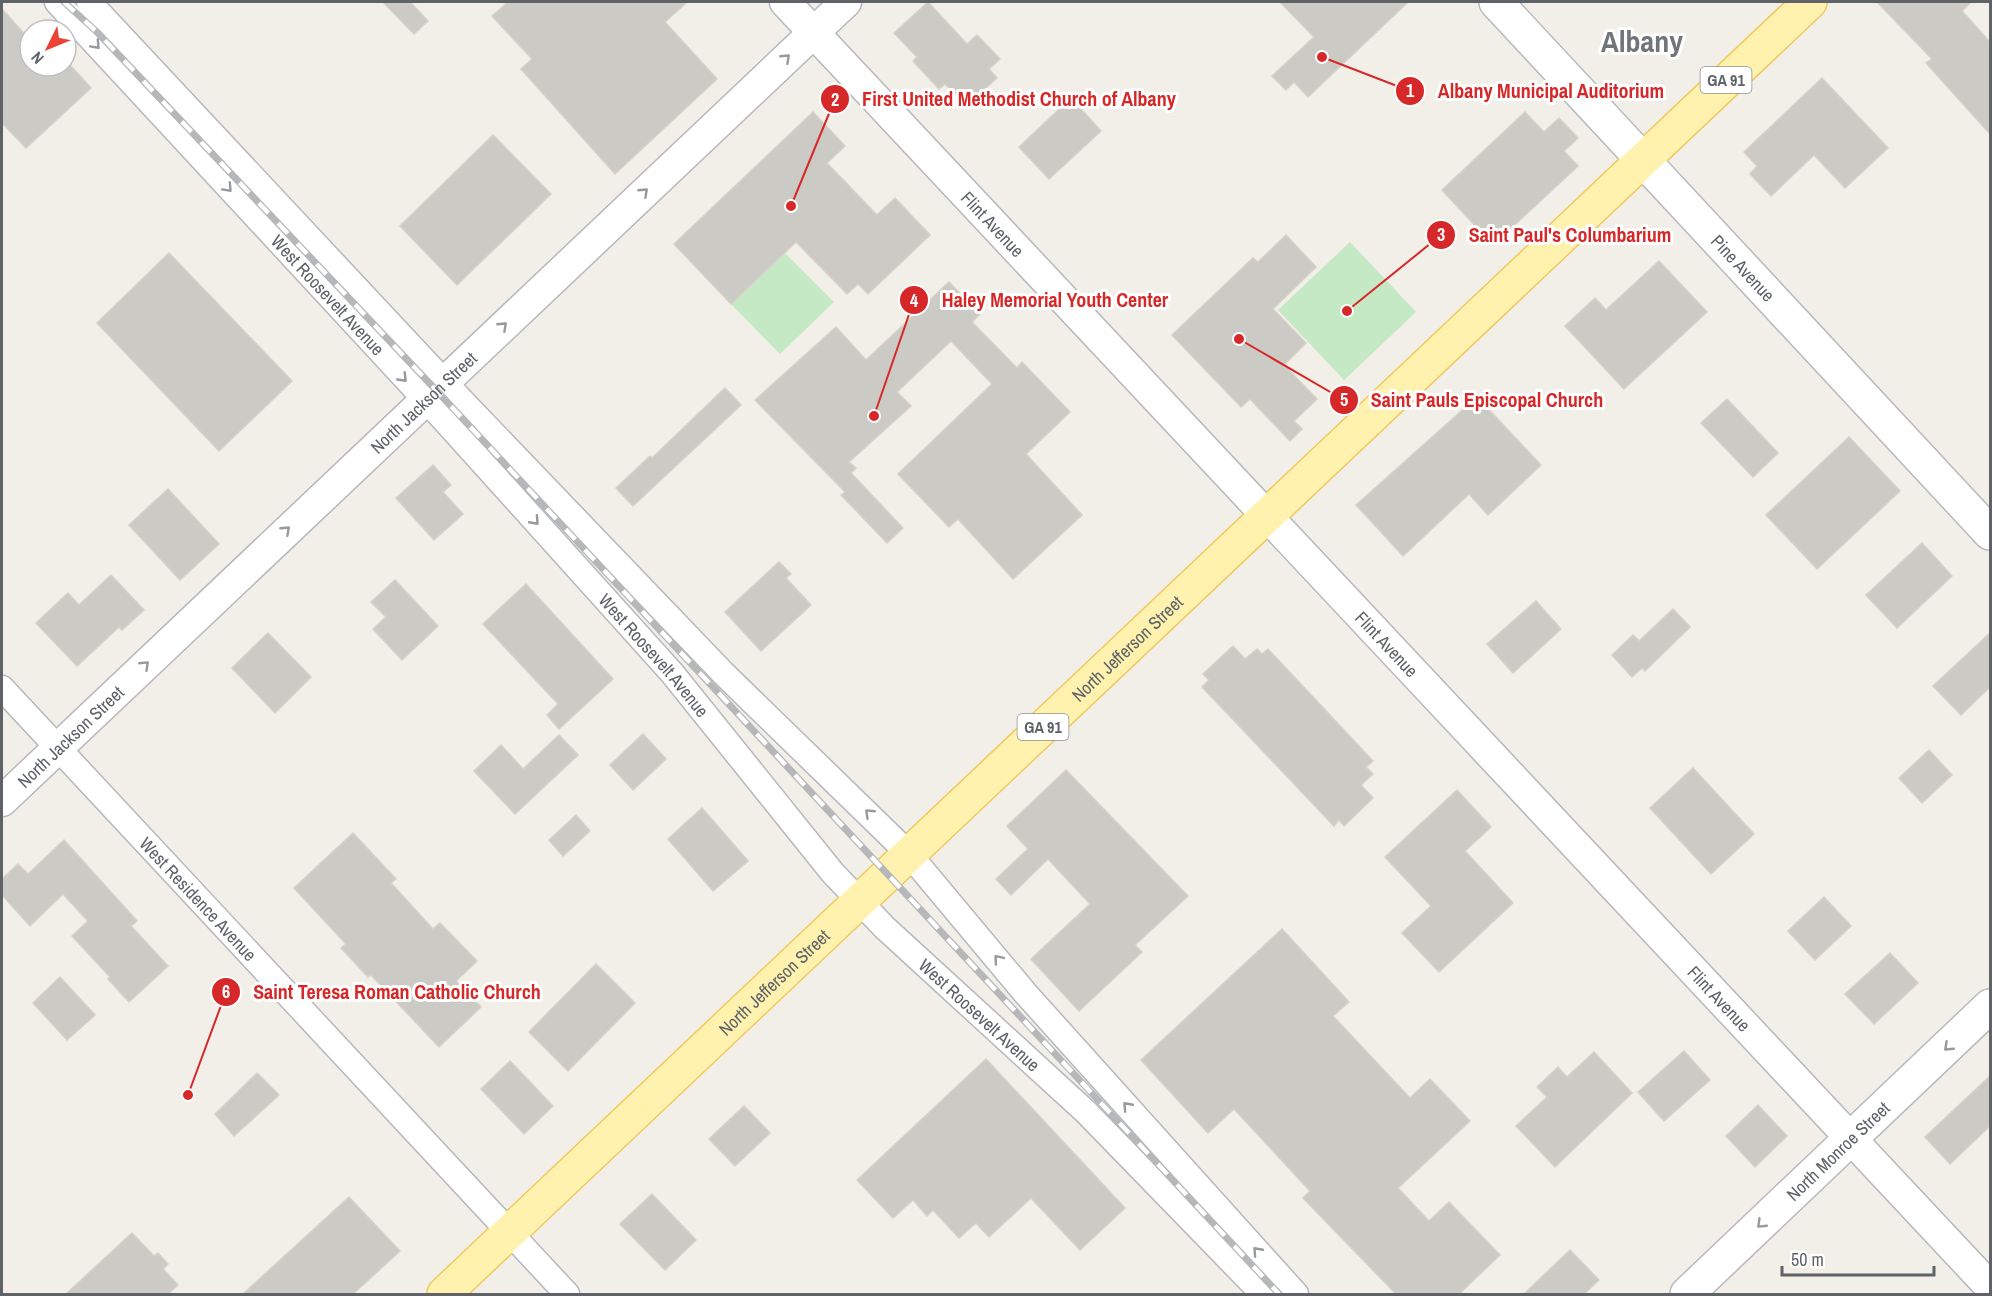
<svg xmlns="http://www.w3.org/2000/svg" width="1992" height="1296" font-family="'Archivo Narrow',sans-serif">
	<rect width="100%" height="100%" fill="#f1efe8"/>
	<g fill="#c5e8c5">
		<path d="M1350 242 1416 312 1344 380 1278 310Z"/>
		<path d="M785 253 834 302 780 354 731 304Z"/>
	</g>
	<g fill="#cccac5" stroke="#d6d1c6" stroke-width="1.5">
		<path d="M383 2H410L428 21 414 34Z"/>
		<path d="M508 2H687L665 22 717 79 615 174 521 69 532 59 492 16Z"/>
		<path d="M928 2 967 44 977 35 1000 59 989 69 997 78 966 106 945 84 939 89 913 61 917 57 894 33Z"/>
		<path d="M1280 2H1408L1308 97 1294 82 1286 90 1272 76 1314 37Z"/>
		<path d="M1877 2H1971L1962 11 1990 42V134L1926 63 1932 59Z"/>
		<path d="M2 9 30 40V66H71L91 88 26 148 2 123Z"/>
		<path d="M1822 78 1888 148 1845 188 1814 155 1771 196 1750 174 1757 166 1744 152Z"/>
		<path d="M1071 98 1101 131 1049 179 1019 147Z"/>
		<path d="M813 112 845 146 827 163 877 215 895 198 930 235 868 294 858 284 847 294 796 242 731 304 674 244Z"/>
		<path d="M1525 112 1544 132 1559 118 1578 138 1564 151 1578 166 1493 245 1442 190Z"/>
		<path d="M493 135 551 194 457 285 400 226Z"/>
		<path d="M1286 235 1316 267 1273 309 1306 343 1284 365 1317 399 1294 421 1302 429 1290 441 1250 399 1241 407 1172 335 1253 258 1258 262Z"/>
		<path d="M169 253 292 381 219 451 97 323Z"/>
		<path d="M1659 261 1707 312 1624 389 1565 326 1595 298 1606 310Z"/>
		<path d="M949 282 980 314 972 322 1017 368 1022 362 1070 412 1026 454 1082 515 1013 579 958 519 949 527 898 474 992 384 951 341 897 392 911 406 849 462 856 468 851 473 903 528 887 543 841 495 845 492 755 400 836 327 866 360Z"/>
		<path d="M725 388 741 405 633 506 616 488 650 456 652 458Z"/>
		<path d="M1477 397 1541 465 1488 515 1469 494 1403 556 1356 505Z"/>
		<path d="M1727 399 1778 453 1753 477 1701 423Z"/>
		<path d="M1849 437 1900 491 1817 569 1766 515Z"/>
		<path d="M433 465 451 485 443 492 463 514 434 540 396 498Z"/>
		<path d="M168 489 219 544 180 580 129 525Z"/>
		<path d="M1922 543 1952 576 1897 628 1866 595Z"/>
		<path d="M779 562 791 574 786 578 811 605 761 651 725 612Z"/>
		<path d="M111 575 144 610 122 630 119 627 77 666 36 623 68 593 79 605Z"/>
		<path d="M395 580 438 626 402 660 373 629 386 617 371 602Z"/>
		<path d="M526 584 613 679 559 729 547 715 558 704 483 624Z"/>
		<path d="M1536 601 1561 629 1513 673 1487 644Z"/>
		<path d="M1673 609 1690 627 1645 671 1642 668 1632 677 1612 655 1633 635 1639 641Z"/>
		<path d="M268 633 311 677 275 713 232 668Z"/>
		<path d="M1990 633V687L1961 715 1933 686Z"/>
		<path d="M1233 646 1245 659 1257 649 1262 654 1268 649 1373 761 1366 767 1373 774 1361 785 1373 798 1344 826 1339 820 1334 826 1202 687 1209 680 1203 674Z"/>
		<path d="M643 734 666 759 633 790 610 765Z"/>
		<path d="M559 735 578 755 515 814 474 771 501 745 523 769Z"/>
		<path d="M1929 750 1952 775 1922 803 1899 778Z"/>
		<path d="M1693 768 1754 834 1711 874 1650 808Z"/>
		<path d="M1066 770 1188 896 1135 945 1142 952 1079 1011 1031 959 1090 904 1048 859 1011 895 996 879 1028 849 1007 826Z"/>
		<path d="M1457 790 1491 827 1465 851 1513 903 1439 972 1402 933 1431 906 1385 857Z"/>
		<path d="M702 808 748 861 713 891 668 839Z"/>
		<path d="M576 815 590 831 563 856 549 840Z"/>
		<path d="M353 833 396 879 391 883 433 929 440 923 477 961 456 981 481 1007 439 1047 371 975 368 977 341 948 346 944 294 888Z"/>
		<path d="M64 840 137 921 131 926 168 966 129 1002 108 979 110 977 72 936 88 921 63 894 30 926 2 895V879L18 864 28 874Z"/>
		<path d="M1824 897 1851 926 1815 960 1788 931Z"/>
		<path d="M1282 929 1349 1002 1333 1016 1410 1098 1430 1079 1470 1121 1398 1188 1429 1221 1449 1202 1500 1255 1459 1294H1396L1303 1198 1310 1191 1234 1109 1208 1133 1141 1060Z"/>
		<path d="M1890 953 1918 983 1874 1024 1845 994Z"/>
		<path d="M596 964 635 1003 568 1071 529 1032Z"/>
		<path d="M60 977 95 1015 67 1040 33 1003Z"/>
		<path d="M1684 1051 1710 1080 1664 1121 1638 1092Z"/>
		<path d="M1594 1052 1632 1093 1555 1167 1516 1126 1547 1097 1537 1087 1558 1067 1567 1077Z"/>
		<path d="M986 1059 1125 1208 1080 1250 1031 1198 989 1237 976 1223 959 1238 933 1210 927 1216 913 1200 893 1218 857 1180Z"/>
		<path d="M510 1061 553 1106 524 1134 481 1089Z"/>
		<path d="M257 1073 279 1095 234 1136 215 1114Z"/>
		<path d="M1990 1076V1126L1950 1164 1925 1137Z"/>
		<path d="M1758 1105 1787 1136 1755 1167 1726 1136Z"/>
		<path d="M744 1106 770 1133 735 1166 709 1139Z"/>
		<path d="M652 1194 696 1240 665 1270 620 1224Z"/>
		<path d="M349 1197 400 1251 353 1294H243Z"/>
		<path d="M132 1233 154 1256 158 1253 168 1264 163 1269 178 1285 168 1294H66Z"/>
		<path d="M1570 1250 1599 1280 1584 1294H1524Z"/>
	</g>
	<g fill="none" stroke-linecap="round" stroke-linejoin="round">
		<g stroke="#b5b8bc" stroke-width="27">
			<g id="minor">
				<path id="s1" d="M57 2 446 422 672 673 832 872 884 927 1086 1112 1263 1294"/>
				<path d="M89 2 465 404 724 674 909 854 1026 994 1296 1294"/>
				<path id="s2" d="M2 688 567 1294"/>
			</g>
		</g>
		<g stroke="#b5b8bc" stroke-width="33">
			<g id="tertiary">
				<path id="s3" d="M785 2 1990 1287"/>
				<path id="s4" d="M2 801 846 2"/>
			</g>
		</g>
		<g stroke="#b6babf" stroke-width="36">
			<g id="secondary">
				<path id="s5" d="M1496 2 1990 533"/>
				<path id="s6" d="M1687 1294 1990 1006"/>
			</g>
		</g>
		<g stroke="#f2c960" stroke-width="36">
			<g id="primary">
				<path id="s7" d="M444 1294 1810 2"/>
			</g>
		</g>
		<use href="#minor" stroke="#fff" stroke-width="24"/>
		<use href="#tertiary" stroke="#fff" stroke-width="30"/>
		<use href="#secondary" stroke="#fff" stroke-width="33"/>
		<use href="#primary" stroke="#fff2af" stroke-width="33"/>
		<g stroke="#b6b7b8" stroke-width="7">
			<path id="rail" d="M64 2 97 32 435 389 1279 1294"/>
		</g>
		<use href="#rail" stroke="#fff" stroke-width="4.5" stroke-dasharray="14" stroke-linecap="butt"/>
	</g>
	<defs><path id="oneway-chevron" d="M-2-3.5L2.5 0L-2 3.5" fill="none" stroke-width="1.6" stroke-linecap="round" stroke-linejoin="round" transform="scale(1.5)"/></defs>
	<g stroke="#979a9d">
		<use href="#oneway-chevron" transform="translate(96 45) rotate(47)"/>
		<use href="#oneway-chevron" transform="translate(786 58) rotate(-43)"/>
		<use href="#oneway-chevron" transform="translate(228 188) rotate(47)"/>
		<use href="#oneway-chevron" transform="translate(644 192) rotate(-43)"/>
		<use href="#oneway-chevron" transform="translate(503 326) rotate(-43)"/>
		<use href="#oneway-chevron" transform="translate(403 378) rotate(46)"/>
		<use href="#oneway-chevron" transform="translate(535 521) rotate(48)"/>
		<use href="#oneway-chevron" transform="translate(286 530) rotate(-43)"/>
		<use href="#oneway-chevron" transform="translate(145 665) rotate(-44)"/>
		<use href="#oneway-chevron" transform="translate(869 813) rotate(-136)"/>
		<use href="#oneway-chevron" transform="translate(998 959) rotate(-130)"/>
		<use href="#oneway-chevron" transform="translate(1948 1047) rotate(137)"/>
		<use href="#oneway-chevron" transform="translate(1127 1106) rotate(-132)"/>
		<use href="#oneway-chevron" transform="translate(1761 1224) rotate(136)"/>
		<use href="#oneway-chevron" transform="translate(1257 1251) rotate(-132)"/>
	</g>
	<g text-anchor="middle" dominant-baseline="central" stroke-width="6" stroke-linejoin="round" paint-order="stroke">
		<g fill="#fff" stroke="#8f9295" stroke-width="1.5">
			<rect x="1700.5" y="67" width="51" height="26" rx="4.5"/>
			<rect x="1017.5" y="714" width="51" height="26" rx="4.5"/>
		</g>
		<g font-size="16" font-weight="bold" fill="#5f6368">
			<text x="1726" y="80">GA 91</text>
			<text x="1043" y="727">GA 91</text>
		</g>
		<g font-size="18" fill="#5f6368" stroke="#fff">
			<text stroke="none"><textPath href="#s3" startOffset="304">Flint Avenue</textPath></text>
			<text stroke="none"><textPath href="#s5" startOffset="363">Pine Avenue</textPath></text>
			<text stroke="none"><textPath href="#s1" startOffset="399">West Roosevelt Avenue</textPath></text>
			<text stroke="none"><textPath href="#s4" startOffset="580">North Jackson Street</textPath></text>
			<text stroke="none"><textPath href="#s3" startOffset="880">Flint Avenue</textPath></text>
			<text stroke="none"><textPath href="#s7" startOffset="940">North Jefferson Street</textPath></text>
			<text stroke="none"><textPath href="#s1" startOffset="885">West Roosevelt Avenue</textPath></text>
			<text stroke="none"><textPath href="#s4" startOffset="94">North Jackson Street</textPath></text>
			<text stroke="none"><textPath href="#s2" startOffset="288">West Residence Avenue</textPath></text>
			<text stroke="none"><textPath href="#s7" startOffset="454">North Jefferson Street</textPath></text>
			<text stroke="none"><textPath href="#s3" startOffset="1366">Flint Avenue</textPath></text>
			<text stroke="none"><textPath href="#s1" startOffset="1371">West Roosevelt Avenue</textPath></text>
			<text stroke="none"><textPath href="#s6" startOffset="208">North Monroe Street</textPath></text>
		</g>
		<g font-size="30" font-weight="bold" fill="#70757a" stroke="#fff">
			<text x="1642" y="41">Albany</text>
		</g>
	</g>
	<path fill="none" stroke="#d62828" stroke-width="2" d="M1322 57L1410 91M791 206L835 99M1347 311L1441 235M874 416L914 300M1239 339L1344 400M188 1095L226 992"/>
	<g fill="#d62828" stroke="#fff" stroke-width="2">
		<circle cx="1322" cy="57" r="6"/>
		<circle cx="791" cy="206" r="6"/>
		<circle cx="1347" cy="311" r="6"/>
		<circle cx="874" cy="416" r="6"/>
		<circle cx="1239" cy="339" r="6"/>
		<circle cx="188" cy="1095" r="6"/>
		<circle cx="1410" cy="91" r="15"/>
		<circle cx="835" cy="99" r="15"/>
		<circle cx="1441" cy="235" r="15"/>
		<circle cx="914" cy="300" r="15"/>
		<circle cx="1344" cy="400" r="15"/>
		<circle cx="226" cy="992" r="15"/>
	</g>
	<g font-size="18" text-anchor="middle" font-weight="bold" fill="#fff">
		<text x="1410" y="97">1</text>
		<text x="835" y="106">2</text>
		<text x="1441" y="241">3</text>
		<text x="914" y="307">4</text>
		<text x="1344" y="406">5</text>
		<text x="226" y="998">6</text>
	</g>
	<g font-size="20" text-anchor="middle" font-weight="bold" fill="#d62828" stroke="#fff" stroke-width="6" stroke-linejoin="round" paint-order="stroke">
		<text x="1551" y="98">Albany Municipal Auditorium</text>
		<text x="1019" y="106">First United Methodist Church of Albany</text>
		<text x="1570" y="242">Saint Paul's Columbarium</text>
		<text x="1055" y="307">Haley Memorial Youth Center</text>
		<text x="1487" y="407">Saint Pauls Episcopal Church</text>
		<text x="397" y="999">Saint Teresa Roman Catholic Church</text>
	</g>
	<rect width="1992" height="1296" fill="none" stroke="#5f6368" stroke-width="6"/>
	<g transform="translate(48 48) rotate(227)"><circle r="28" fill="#ffffff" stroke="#bfc1c3" stroke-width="1.5"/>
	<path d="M0-4.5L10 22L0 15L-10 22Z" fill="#ea4335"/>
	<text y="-9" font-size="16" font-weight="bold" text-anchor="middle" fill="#5f6368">N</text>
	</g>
	<path d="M1782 1266v9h152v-9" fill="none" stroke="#5f6368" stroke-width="3"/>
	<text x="1791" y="1266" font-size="18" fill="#5f6368" stroke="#ffffff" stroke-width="4.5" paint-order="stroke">50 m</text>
</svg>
